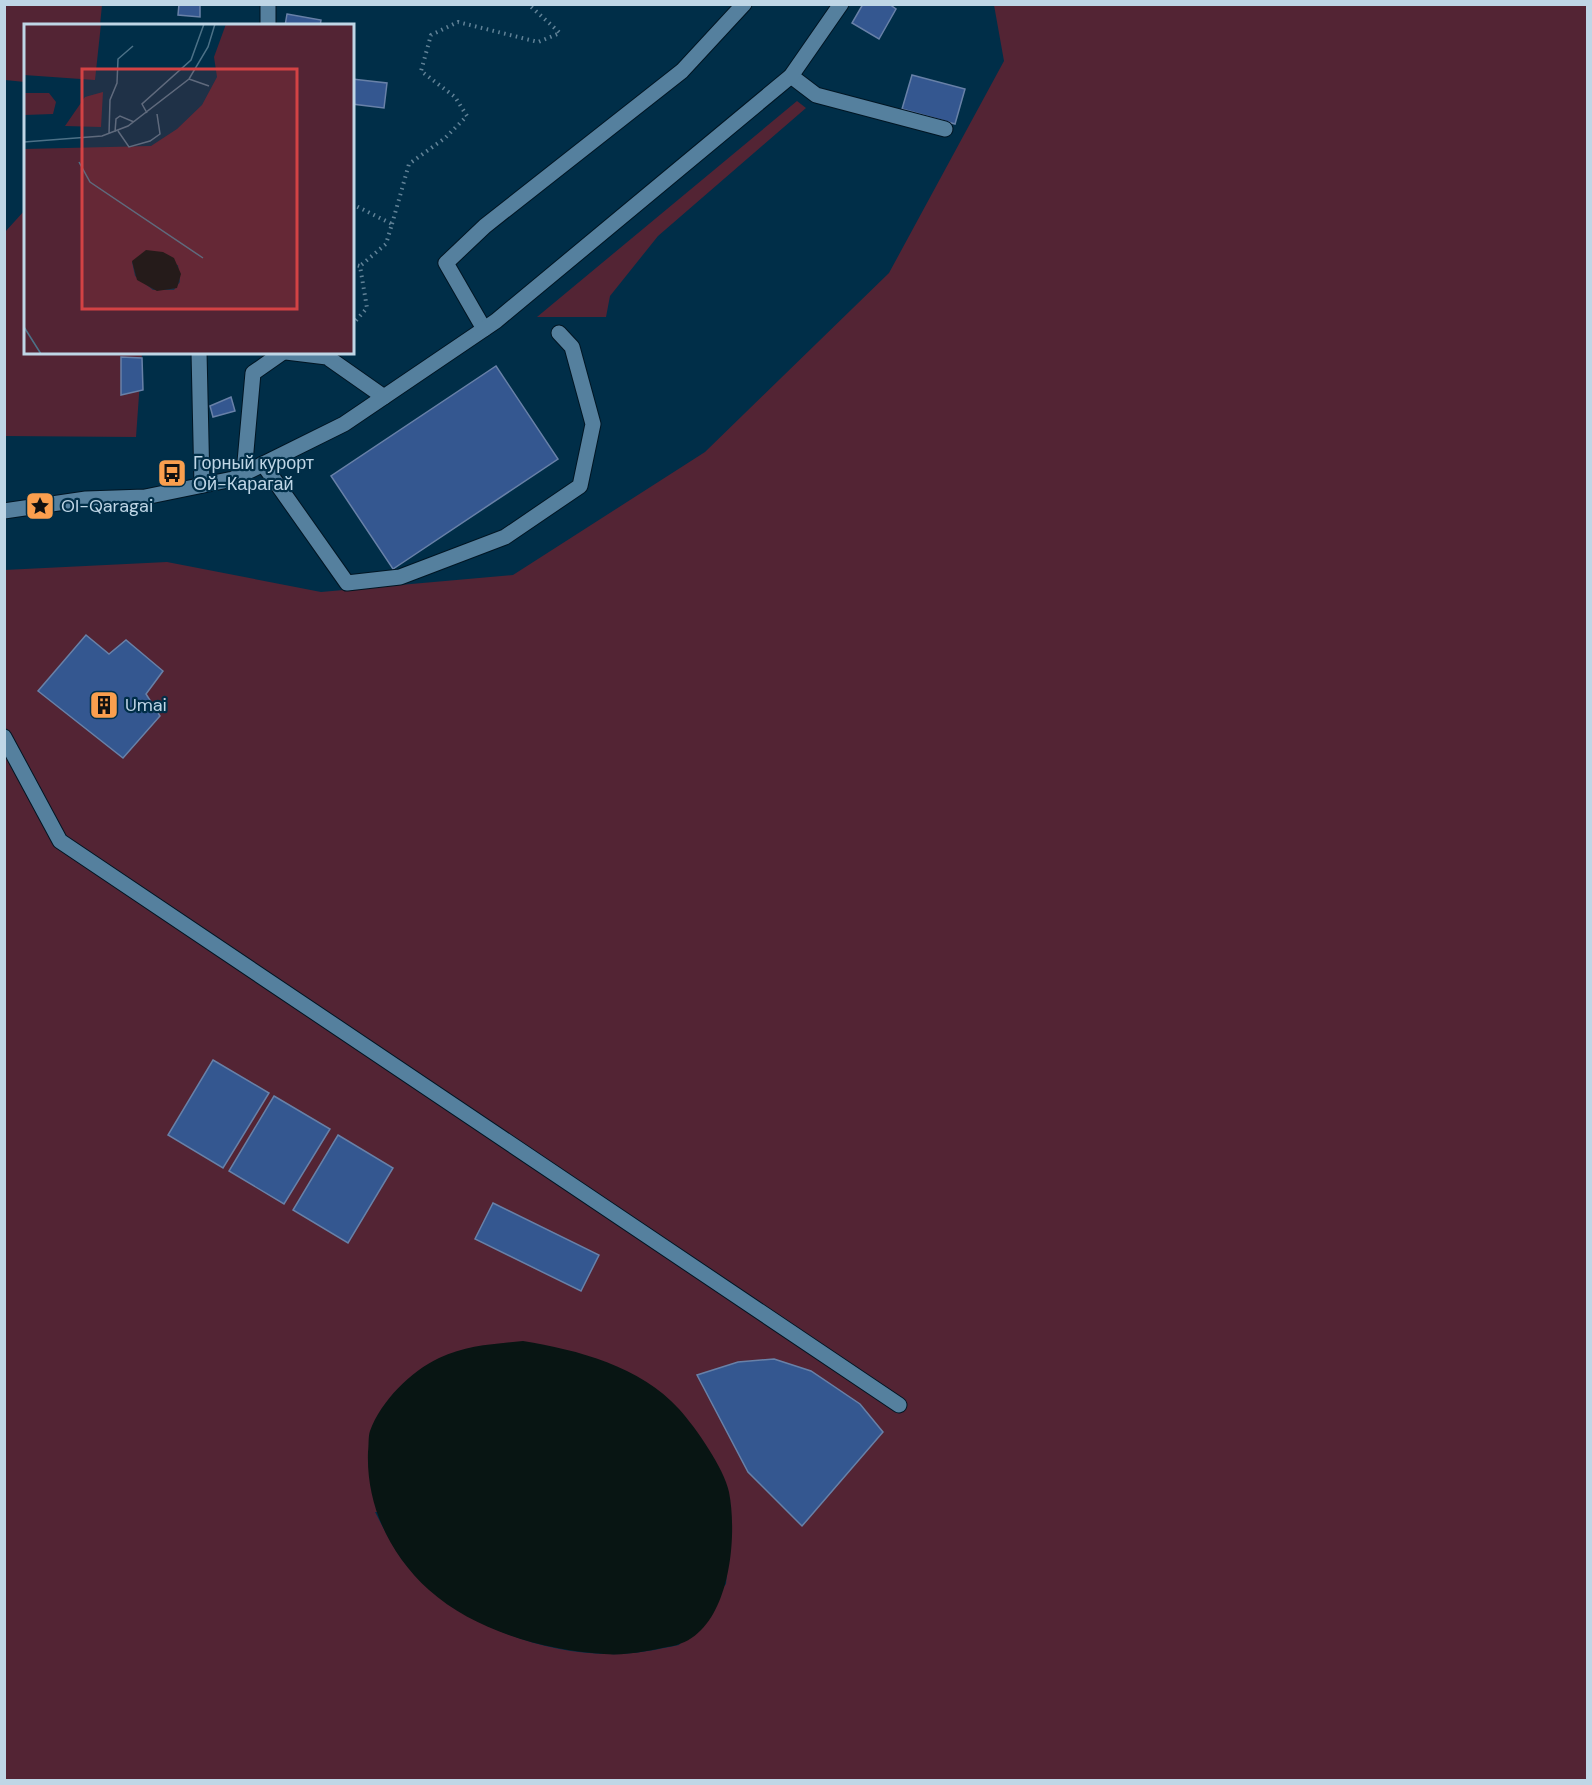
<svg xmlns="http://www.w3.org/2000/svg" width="1592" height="1785" font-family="'DM Sans',sans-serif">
	<rect width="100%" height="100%" fill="#002e48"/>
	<g fill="#532434" fill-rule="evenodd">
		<path d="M4 5 5 4 102 5 100 25 26 26 25 82 5 80Z"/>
		<path d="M994 5H1587V1780H5L4 570 167 562 321 592 513 575 705 452 889 273 1004 61ZM375 1512 732 1522 726 1584 679 1645C655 1650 631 1655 607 1654 539 1654 451 1620 408 1567 394 1550 385 1531 375 1512Z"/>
		<path d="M797 101 806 108 658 236 610 296 606 317H537Z"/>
		<path d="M25 210 26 352 142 353 136 437 5 436V232Z"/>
	</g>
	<path fill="#081513" d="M523 1341C578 1350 640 1366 679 1409 696 1428 724 1468 729 1492 738 1538 730 1634 673 1646 651 1650 627 1656 604 1654 544 1650 475 1631 429 1590 390 1555 366 1505 368 1452 369 1445 368 1437 370 1431 381 1401 411 1371 439 1358 467 1345 494 1344 523 1341Z"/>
	<g fill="#345790" stroke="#6881a8" stroke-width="1.5">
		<path d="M179 4H200V17L178 15Z"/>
		<path d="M863 4H889L896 9 879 39 852 23Z"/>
		<path d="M287 14 321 20 320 26H285Z"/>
		<path d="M912 75 965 89 955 124 902 109Z"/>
		<path d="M352 79 387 83 384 108 352 104Z"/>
		<path d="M121 357 142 358 143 390 121 395Z"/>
		<path d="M496 366 558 459 393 569 331 476Z"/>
		<path d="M231 397 235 411 213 417 210 406Z"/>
		<path d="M86 635 109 654 126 640 163 671 146 694 160 716 123 758 38 691Z"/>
		<path d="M213 1060 269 1093 223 1168 168 1135Z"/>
		<path d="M274 1096 330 1129 284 1204 229 1171Z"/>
		<path d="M338 1135 393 1168 348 1243 293 1210Z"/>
		<path d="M493 1203 599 1255 581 1291 475 1239Z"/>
		<path d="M774 1359 811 1371 860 1404 883 1432 802 1526 748 1472 697 1375 738 1362Z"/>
	</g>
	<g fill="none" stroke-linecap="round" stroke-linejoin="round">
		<g stroke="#011523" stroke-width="17">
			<g id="minor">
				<path d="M268 4V26"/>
				<path d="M791 76 816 95 945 129"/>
				<path d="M484 329 446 263 485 226 682 71 744 4"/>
				<path d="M199 352 202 485"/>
				<path d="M286 352 327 357 384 397"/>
				<path d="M263 464 347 583 400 577 505 537 580 486 593 424 572 347 559 333"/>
				<path d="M244 473 253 373 283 352"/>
				<path d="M4 511 86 499 145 497 233 479 344 424 496 321 791 76 841 4"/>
				<path d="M4 737 60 841 899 1405"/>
			</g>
		</g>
		<g stroke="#608297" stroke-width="4" stroke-dasharray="1.5 4.5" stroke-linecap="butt">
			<path d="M352 204 392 224 386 244 360 266"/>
			<path d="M392 224 409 164 445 138 467 116 455 97 421 71 431 35 458 22 538 42 560 33 528 4"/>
			<path d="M352 264 360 266 367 308 352 325"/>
		</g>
		<use href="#minor" stroke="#55809e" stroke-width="15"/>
	</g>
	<defs>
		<g id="bus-square" transform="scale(1.5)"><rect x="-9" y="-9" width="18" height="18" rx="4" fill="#fa9f4e" stroke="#002e48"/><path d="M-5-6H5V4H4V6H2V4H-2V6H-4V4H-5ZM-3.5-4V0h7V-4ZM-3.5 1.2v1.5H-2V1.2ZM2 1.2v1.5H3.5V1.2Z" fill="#111"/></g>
		<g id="sight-square" transform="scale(1.5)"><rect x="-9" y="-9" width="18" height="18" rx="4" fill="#fa9f4e" stroke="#002e48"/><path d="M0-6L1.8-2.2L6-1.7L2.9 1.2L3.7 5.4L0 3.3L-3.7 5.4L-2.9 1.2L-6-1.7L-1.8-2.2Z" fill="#111"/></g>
		<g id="building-square" transform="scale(1.5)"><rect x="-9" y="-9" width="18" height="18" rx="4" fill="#fa9f4e" stroke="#002e48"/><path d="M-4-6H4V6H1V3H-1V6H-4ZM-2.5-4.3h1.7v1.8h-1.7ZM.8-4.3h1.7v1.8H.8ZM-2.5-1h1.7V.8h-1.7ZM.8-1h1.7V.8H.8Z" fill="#111"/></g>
	</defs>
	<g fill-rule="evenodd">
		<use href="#bus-square" x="172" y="473"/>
		<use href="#sight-square" x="40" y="506"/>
		<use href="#building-square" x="104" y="705"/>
	</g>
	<g text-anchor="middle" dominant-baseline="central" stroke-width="4.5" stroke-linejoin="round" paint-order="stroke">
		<g font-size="18" fill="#bfd6e6" stroke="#002e48" text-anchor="start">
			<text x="193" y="463">Горный курорт<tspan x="193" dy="21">Ой-Карагай</tspan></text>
			<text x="61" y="506">OI-Qaragai</text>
			<text x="125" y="705">Umai</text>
		</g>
	</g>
	<g transform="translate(24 24)">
		<rect width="330" height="330" fill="#002e48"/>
		<path d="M0 0H77L71 56 0 51ZM202 0H330V330H0V125L127 122 153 105 178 81 193 53 190 33ZM108 238 154 241 156 258 150 266H129L111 252ZM79 68 77 103 41 102 61 73ZM25 69 32 78 29 90 0 91V69Z" fill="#532434" fill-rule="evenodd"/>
		<path d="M122 226 139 228 150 234 157 250 153 264 133 267 113 256 108 237Z" fill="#081513"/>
		<path fill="none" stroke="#4c7187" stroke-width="1.5" d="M20 0H51M165 55 185 62M123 89 118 80 167 36 180 0M94 107 105 123 126 117 136 110 133 90M91 108 92 95 96 92 110 98M85 110 86 76 93 59 94 35 109 22M0 118 78 112 104 102 165 55 184 23 191 0M55 138 66 158 179 234M0 303 17 330"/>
		<path fill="#d34244" fill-opacity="0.15" stroke="#d34244" stroke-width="3" d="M58 45H273V285H58Z"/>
		<rect width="330" height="330" fill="none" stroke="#bfd6e6" stroke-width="3"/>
	</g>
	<rect width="1592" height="1785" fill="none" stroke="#bfd6e6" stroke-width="12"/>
</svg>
